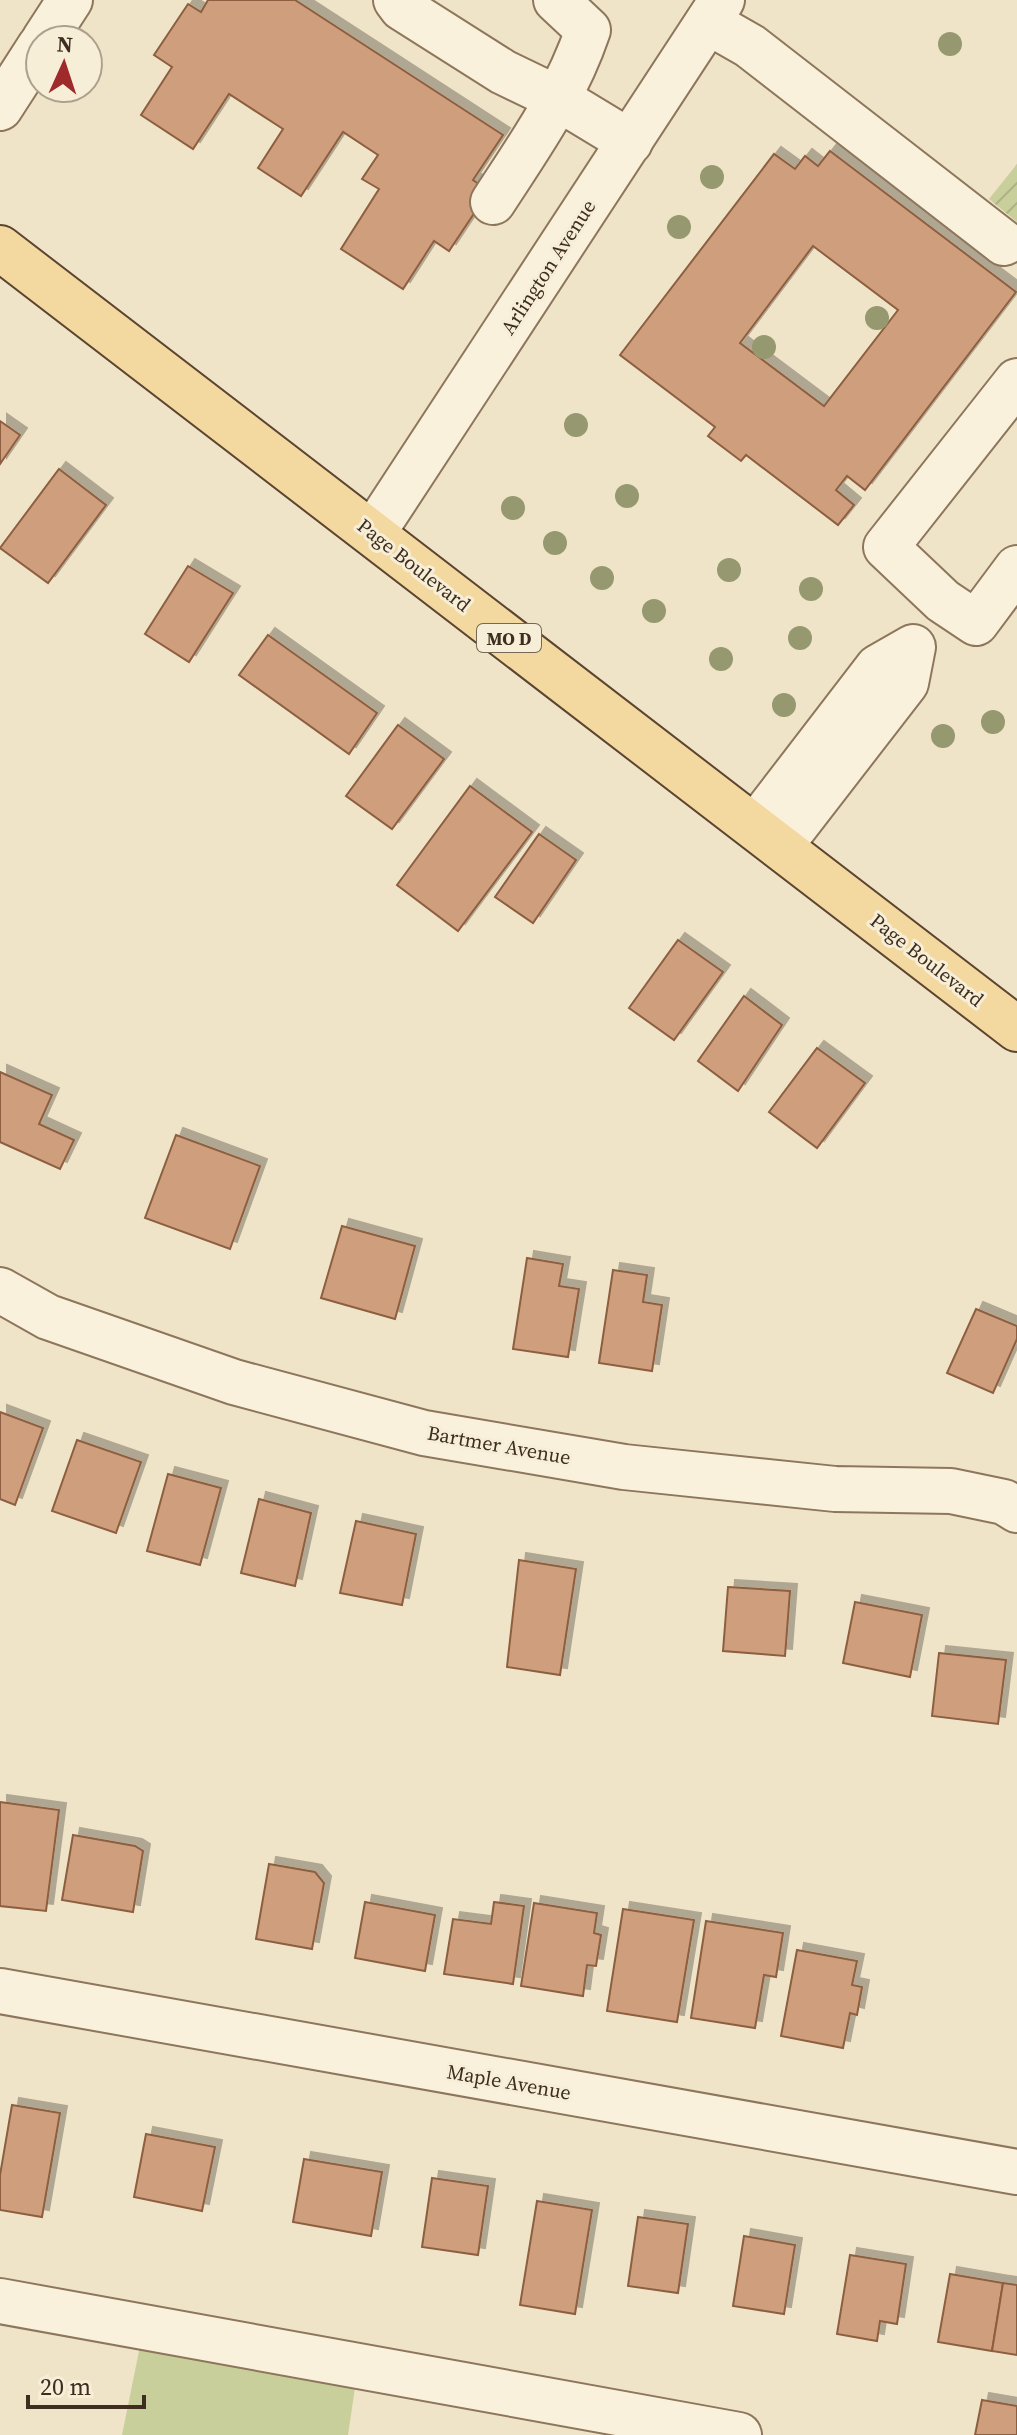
<svg xmlns="http://www.w3.org/2000/svg" width="1017" height="2435" font-family="'Source Serif 4',serif">
	<defs>
		<pattern id="garden-furrows" width="10" height="10" patternUnits="userSpaceOnUse" patternTransform="scale(2)"><rect width="10" height="10" fill="#c9cf9b"/><path d="M-1 1l2-2M0 10L10 0M9 11l2-2" fill="none" stroke="#aeb285"/></pattern>
		<filter id="shadow"><feDropShadow dx="7" dy="-7" stdDeviation="0" flood-color="#0004"/></filter>
	</defs>
	<rect width="100%" height="100%" fill="#f0e4c8"/>
	<path fill="#c9cf9b" d="M140 2346 355 2388 348 2435H122Z"/>
	<path fill="url(#garden-furrows)" d="M1017 164V222L989 199Z"/>
	<g fill="#cf9f7d" stroke="#8d5f41" stroke-width="2" fill-rule="evenodd" filter="url(#shadow)">
		<path d="M208 0H295L503 135 473 180 489 191 449 251 434 241 403 289 341 249 379 189 362 179 378 155 343 132 301 196 258 168 283 129 229 94 193 149 141 115 172 67 154 55 188 4 201 12Z"/>
		<path d="M830 151 1016 292 865 490 847 476 836 490 854 505 838 525 746 455 741 461 708 436 715 427 620 355 774 154 795 169 805 156 818 166ZM813 246 898 310 824 406 740 343Z"/>
		<path d="M0 421 20 435 0 464Z"/>
		<path d="M59 469 106 505 48 583 0 548Z"/>
		<path d="M188 566 233 593 189 662 145 634Z"/>
		<path d="M268 635 377 713 349 754 239 675Z"/>
		<path d="M398 725 444 759 392 829 346 796Z"/>
		<path d="M470 786 532 832 458 931 397 885Z"/>
		<path d="M539 834 576 860 533 923 495 897Z"/>
		<path d="M678 940 723 972 674 1040 629 1008Z"/>
		<path d="M744 996 782 1025 738 1091 698 1061Z"/>
		<path d="M817 1048 865 1083 817 1148 769 1112Z"/>
		<path d="M0 1072 52 1095 39 1124 74 1140 60 1169 0 1142Z"/>
		<path d="M176 1135 260 1166 230 1249 145 1218Z"/>
		<path d="M342 1226 415 1246 395 1319 321 1298Z"/>
		<path d="M527 1258 563 1264 559 1286 579 1289 568 1357 513 1349Z"/>
		<path d="M613 1270 647 1275 643 1302 662 1305 652 1371 599 1363Z"/>
		<path d="M976 1309 1017 1326V1339L993 1393 947 1373Z"/>
		<path d="M0 1412 43 1428 15 1505 0 1499Z"/>
		<path d="M77 1440 141 1462 116 1533 52 1511Z"/>
		<path d="M168 1474 221 1488 200 1565 147 1551Z"/>
		<path d="M259 1499 311 1513 295 1586 241 1573Z"/>
		<path d="M356 1521 416 1534 402 1605 340 1593Z"/>
		<path d="M519 1560 576 1569 560 1675 507 1667Z"/>
		<path d="M728 1587 790 1591 785 1656 723 1651Z"/>
		<path d="M855 1602 922 1615 910 1677 843 1663Z"/>
		<path d="M939 1653 1006 1660 998 1724 932 1716Z"/>
		<path d="M0 1802 59 1810 46 1911 0 1906Z"/>
		<path d="M73 1835 135 1846 143 1851 133 1912 62 1900Z"/>
		<path d="M269 1864 315 1872 324 1883 312 1949 256 1939Z"/>
		<path d="M365 1902 435 1915 425 1971 355 1958Z"/>
		<path d="M494 1902 524 1906 513 1984 444 1974 453 1919 491 1924Z"/>
		<path d="M534 1903 597 1913 594 1933 601 1935 596 1966 587 1965 583 1996 521 1986Z"/>
		<path d="M623 1909 694 1920 677 2022 607 2011Z"/>
		<path d="M706 1921 783 1933 776 1977 764 1975 755 2028 691 2018Z"/>
		<path d="M797 1950 857 1961 852 1985 862 1987 857 2015 850 2013 843 2048 781 2036Z"/>
		<path d="M12 2105 60 2113 42 2217 0 2210V2175Z"/>
		<path d="M146 2134 215 2147 202 2211 134 2197Z"/>
		<path d="M304 2159 382 2172 371 2236 293 2222Z"/>
		<path d="M432 2178 488 2186 478 2255 422 2247Z"/>
		<path d="M537 2201 592 2210 575 2314 520 2305Z"/>
		<path d="M638 2217 688 2224 678 2293 628 2286Z"/>
		<path d="M744 2236 795 2245 784 2314 733 2306Z"/>
		<path d="M850 2255 906 2264 897 2324 880 2321 877 2341 837 2334Z"/>
		<path d="M950 2274 1003 2283 992 2351 938 2342Z"/>
		<path d="M1003 2283 1017 2285V2355L992 2351Z"/>
		<path d="M982 2400 1017 2406V2435H975Z"/>
	</g>
	<g fill="none" stroke-linecap="round" stroke-linejoin="round">
		<g stroke="#8d765c" stroke-width="48">
			<g id="minor">
				<path d="M396 0 402 8 503 72 559 99 630 142"/>
				<path d="M708 22 750 46 1004 243"/>
				<path d="M44 40 70 0"/>
				<path d="M0 108 40 46"/>
				<path d="M493 202C530 145 566 95 588 30L556 0"/>
				<path d="M1017 381 886 547 943 601 976 623 1017 568"/>
				<path d="M373 533 722 0"/>
				<path d="M755 827 878 667 913 647 906 683 780 846"/>
				<path d="M0 1290 48 1317 234 1382 424 1433 624 1467 835 1489 951 1491 1004 1502 1017 1510"/>
				<path d="M0 1991 1017 2172"/>
				<path d="M0 2301 739 2435"/>
			</g>
		</g>
		<g stroke="#5b4430" stroke-width="48">
			<path id="major" d="M0 248 1017 1029"/>
		</g>
		<use href="#minor" stroke="#faf1dc" stroke-width="44"/>
		<use href="#major" stroke="#f3d9a0" stroke-width="44"/>
	</g>
	<g fill="#96986f">
		<circle cx="950" cy="44" r="12"/>
		<circle cx="712" cy="177" r="12"/>
		<circle cx="679" cy="227" r="12"/>
		<circle cx="877" cy="318" r="12"/>
		<circle cx="764" cy="347" r="12"/>
		<circle cx="576" cy="425" r="12"/>
		<circle cx="627" cy="496" r="12"/>
		<circle cx="513" cy="508" r="12"/>
		<circle cx="555" cy="543" r="12"/>
		<circle cx="729" cy="570" r="12"/>
		<circle cx="602" cy="578" r="12"/>
		<circle cx="811" cy="589" r="12"/>
		<circle cx="654" cy="611" r="12"/>
		<circle cx="800" cy="638" r="12"/>
		<circle cx="721" cy="659" r="12"/>
		<circle cx="784" cy="705" r="12"/>
		<circle cx="993" cy="722" r="12"/>
		<circle cx="943" cy="736" r="12"/>
	</g>
	<g text-anchor="middle" dominant-baseline="central" stroke-width="6" stroke-linejoin="round" paint-order="stroke">
		<rect fill="#f7eed8" stroke="#756857" stroke-width="2" x="477" y="624" width="64" height="28" rx="6"/>
		<g font-size="18" font-weight="bold" fill="#3d2e20">
			<text x="509" y="638">MO D</text>
		</g>
		<g font-size="20" fill="#3d2e20" stroke="#f7eed8">
			<text transform="translate(548 267) rotate(-57)">Arlington Avenue</text>
			<text transform="translate(414 565) rotate(38)">Page Boulevard</text>
			<text transform="translate(927 960) rotate(38)">Page Boulevard</text>
			<text transform="translate(499 1445) rotate(10)">Bartmer Avenue</text>
			<text transform="translate(509 2082) rotate(10)">Maple Avenue</text>
		</g>
	</g>
	<g transform="translate(64 64) rotate(3)"><circle r="38" fill="#f7eed8" stroke="#ada18e" stroke-width="2"/>
	<path d="M0-6L14 30L0 20L-14 30Z" fill="#9e2a2b"/>
	<text y="-12" font-size="22" font-weight="bold" text-anchor="middle" fill="#3d2e20">N</text>
	</g>
	<path d="M28 2395v12h116v-12" fill="none" stroke="#3d2e20" stroke-width="4"/>
	<text x="40" y="2395" font-size="24" fill="#3d2e20" stroke="#f7eed8" stroke-width="6" paint-order="stroke">20 m</text>
</svg>
